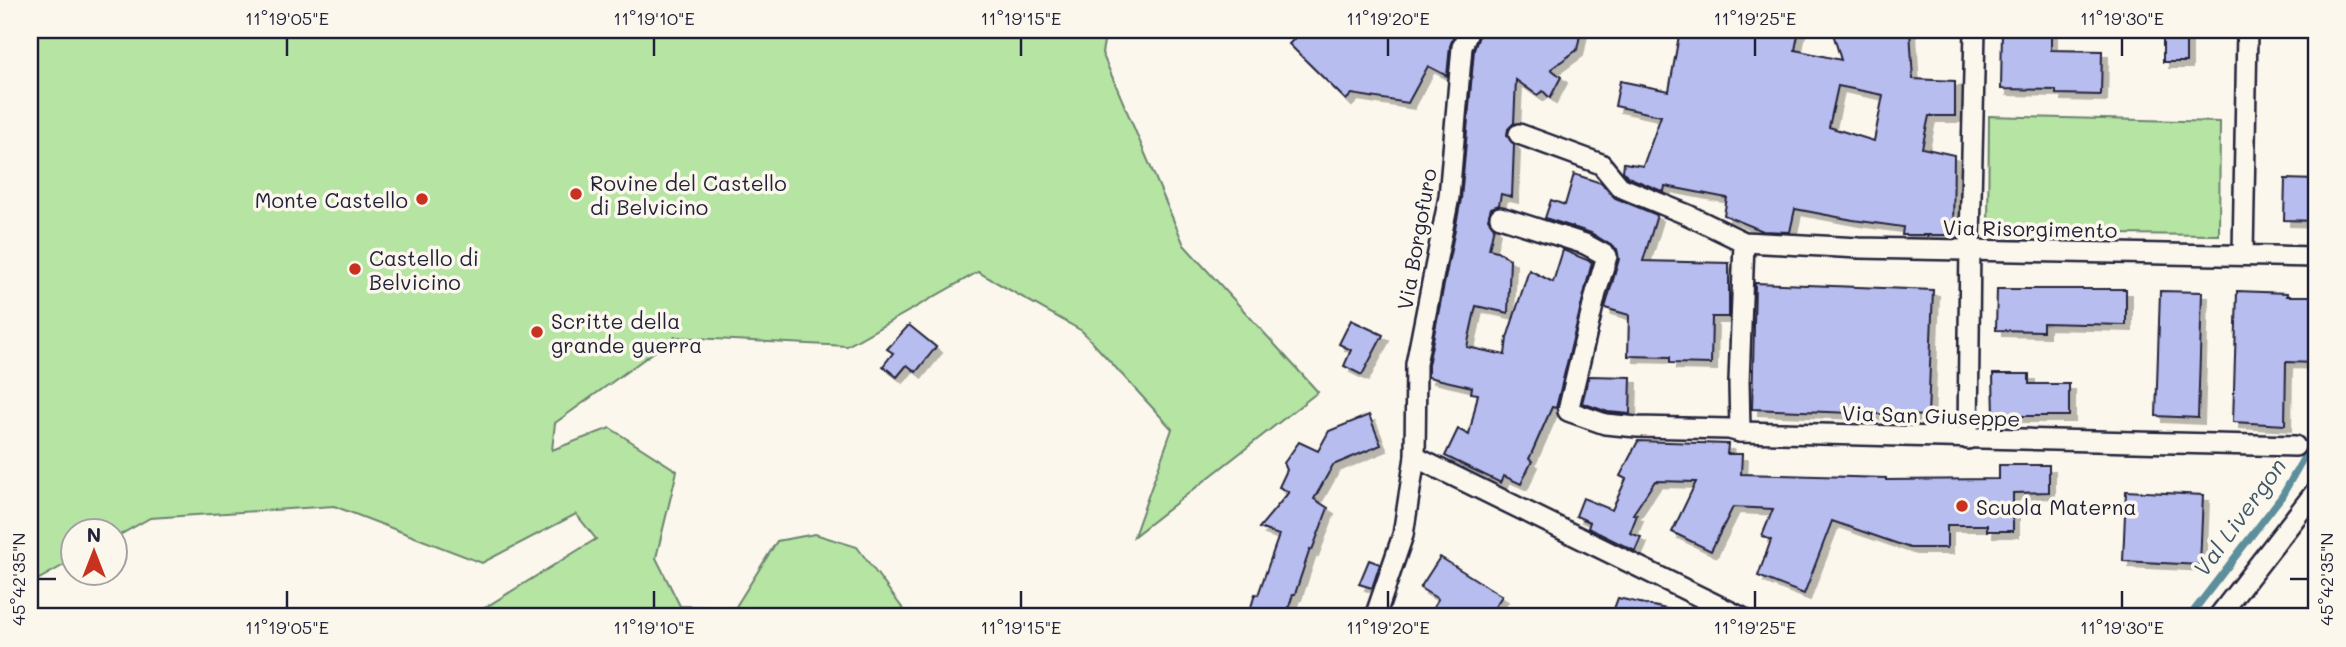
<svg xmlns="http://www.w3.org/2000/svg" width="2346" height="647" font-family="Mali,sans-serif">
	<defs>
		<filter id="shadow"><feDropShadow dx="6" dy="6" stdDeviation="0" flood-color="#0004"/></filter>
	</defs>
	<rect width="100%" height="100%" fill="#fbf7ec"/>
	<filter id="ink" filterUnits="userSpaceOnUse"><feTurbulence type="fractalNoise" baseFrequency=".0143" numOctaves="2"/><feDisplacementMap in="SourceGraphic" scale="14" xChannelSelector="R" yChannelSelector="G"/><feConvolveMatrix kernelMatrix="1 2 1 2 8 2 1 2 1" color-interpolation-filters="sRGB"/></filter>
	<g filter="url(#ink)">
		<g fill="#b5e4a3" stroke="#6c836f" stroke-width="2">
			<path d="M30 30H1106L1102 53 1184 245 1318 392 1134 536 1172 429 1082 331 978 272 847 346 675 337 555 423 552 450 610 428 677 471 656 558 680 606 735 608 777 541 815 534 857 547 909 617H470L596 539 576 514 482 563 334 506 150 518 116 537V532H74L73 560 30 584Z"/>
			<path d="M1989 116 2220 122 2219 235 1988 233Z"/>
		</g>
		<g fill="none" stroke-linecap="round" stroke-linejoin="round">
			<path stroke="#5d8e9c" stroke-width="7" d="M2189 617 2282 496 2316 436"/>
		</g>
		<g fill="#b8bdef" stroke="#22223b" stroke-width="2" fill-rule="evenodd" filter="url(#shadow)">
			<path d="M1303 30H1456L1450 46 1447 76 1428 66 1408 103 1352 94 1346 100 1289 44Z"/>
			<path d="M1481 30H1581L1577 50 1551 69 1561 77 1550 98 1543 91 1537 95 1516 80 1514 123 1508 129 1507 135 1514 145 1512 197 1501 194 1499 205 1491 208 1488 219 1494 227 1489 249 1497 251 1510 259 1508 313 1476 306 1467 347 1505 355 1507 338 1529 270 1553 282 1563 250 1592 262 1556 408 1552 407 1529 459 1532 461 1521 484 1504 476 1501 483 1445 456 1458 429 1469 435 1478 394 1471 393 1472 387 1428 377V365L1461 199 1474 50Z"/>
			<path d="M1680 30H1799L1795 50 1841 60 1832 30H1910L1913 79 1955 81V116H1929L1922 148 1954 155 1953 235H1902L1903 227 1853 220 1795 209 1790 232 1763 231 1724 215 1727 198 1665 186 1664 192 1628 177 1623 171 1624 163 1643 166 1661 116 1615 106 1620 81 1669 91ZM1838 86 1883 95 1874 141 1829 127Z"/>
			<path d="M2002 30H2051V50L2102 51 2101 95 2056 94V90L2001 89Z"/>
			<rect x="2163" y="30" width="23" height="32"/>
			<path d="M1574 174 1601 183 1615 198 1657 215 1643 261 1729 263V317H1712L1711 364 1670 363V357L1628 356 1629 315 1605 308 1619 259 1617 249 1591 233 1545 218 1551 200 1565 205Z"/>
			<path d="M2285 179 2316 180V221L2284 220Z"/>
			<path d="M1755 283 1933 290 1928 416 1752 409Z"/>
			<path d="M1997 289H2126V325L2043 323V331L1996 330Z"/>
			<path d="M2160 291 2202 292 2198 418 2156 416Z"/>
			<path d="M2237 291 2287 293V296H2316V363L2286 362 2285 425 2233 422Z"/>
			<path d="M1351 320 1383 335 1362 375 1344 366 1351 350 1339 344Z"/>
			<path d="M909 325 936 347 916 372 907 365 897 377 883 366 893 353 887 349Z"/>
			<path d="M1993 374H2029V384H2069V416H1994Z"/>
			<path d="M1589 376 1631 377 1630 414 1608 412 1582 403Z"/>
			<path d="M1369 415 1381 445 1333 465 1314 499 1328 508 1312 550 1310 549 1295 594H1293L1286 617H1248L1255 594 1258 595 1279 535 1259 528 1289 492 1279 487 1287 470 1284 463 1299 442 1318 451 1329 431Z"/>
			<path d="M1638 441 1728 444 1727 454H1742L1741 474 1886 478V480L1999 479V465H2049V492L2013 493V531H1987V525H1947V548H1910L1832 521 1804 594 1758 576 1771 540 1762 536 1773 509 1733 507 1711 551 1672 532 1696 482 1655 481 1633 514 1637 515 1630 533 1641 537 1635 551 1588 528 1590 522 1576 516 1583 498 1612 510 1626 479 1620 476Z"/>
			<path d="M2126 491 2203 495 2200 565 2123 561Z"/>
			<path d="M1440 557 1502 596 1488 617H1428L1438 599 1420 588Z"/>
			<path d="M1369 560 1380 564 1372 588 1359 584Z"/>
			<path d="M1618 598 1671 610 1670 617H1611Z"/>
		</g>
		<g fill="none" stroke-linecap="round" stroke-linejoin="round">
			<g stroke="#22223b" stroke-width="24">
				<g id="minor">
					<path d="M1519 134 1601 164 1620 187 1688 215 1744 242 1859 248 2316 257"/>
					<path d="M1500 217 1585 244 1607 256 1596 293 1568 411 1605 424 1637 427 1729 429 1740 432 2295 446"/>
					<path d="M2243 255 2247 30"/>
					<path d="M1740 432 1739 382 1744 242"/>
					<path d="M1968 439 1970 240 1975 30"/>
					<path d="M1415 457 1741 617"/>
					<path d="M1375 617 1403 535 1415 457 1416 364 1449 197 1462 47 1469 30"/>
					<path d="M2218 617 2316 491"/>
				</g>
			</g>
			<use href="#minor" stroke="#fbf7ec" stroke-width="19"/>
		</g>
	</g>
	<path fill="none" stroke="#22223b" stroke-width="2.5" d="M287 38V56M654 38V56M1021 38V56M1388 38V56M1755 38V56M2122 38V56M38 579H56M2290 579H2308M287 591V608M654 591V608M1021 591V608M1388 591V608M1755 591V608M2122 591V608"/>
	<g fill="#c8321e" stroke="#fbf7ec" stroke-width="2.5">
		<circle cx="576" cy="194" r="7"/>
		<circle cx="422" cy="199" r="7"/>
		<circle cx="355" cy="269" r="7"/>
		<circle cx="537" cy="332" r="7"/>
		<circle cx="1962" cy="506" r="7"/>
	</g>
	<g text-anchor="middle" dominant-baseline="central" stroke-width="7" stroke-linejoin="round" paint-order="stroke">
		<g font-size="21" fill="#22223b" stroke="#fbf7ec" text-anchor="start">
			<text x="590" y="182">Rovine del Castello<tspan x="590" dy="24">di Belvicino</tspan></text>
			<text x="408" y="199" text-anchor="end">Monte Castello</text>
			<text x="369" y="257">Castello di<tspan x="369" dy="24">Belvicino</tspan></text>
			<text x="551" y="320">Scritte della<tspan x="551" dy="24">grande guerra</tspan></text>
			<text x="1976" y="506">Scuola Materna</text>
		</g>
		<g font-size="21" fill="#22223b" stroke="#fbf7ec">
			<text transform="translate(2030 228) rotate(1)">Via Risorgimento</text>
			<text transform="translate(1416 239) rotate(-80)">Via Borgofuro</text>
			<text transform="translate(1931 415) rotate(2)">Via San Giuseppe</text>
		</g>
		<g font-size="23" font-style="italic" fill="#3f586b" stroke="#fbf7ec">
			<text transform="translate(2239 517) rotate(-54)">Val Livergon</text>
		</g>
	</g>
	<rect width="2346" height="647" fill="none" stroke="#fbf7ec" stroke-width="77"/>
	<g transform="translate(94 552)"><circle r="33" fill="#fbf7ec" stroke="#a4a2a5" stroke-width="2"/>
	<path d="M0-5L12 26L0 18L-12 26Z" fill="#c8321e"/>
	<text y="-10" font-size="19" font-weight="bold" text-anchor="middle" fill="#22223b">N</text>
	</g>
	<rect x="38" y="38" width="2270" height="570" fill="none" stroke="#22223b" stroke-width="2.5"/>
	<g font-size="18" text-anchor="middle" fill="#22223b">
		<text x="287" y="25">11°19'05"E</text>
		<text x="654" y="25">11°19'10"E</text>
		<text x="1021" y="25">11°19'15"E</text>
		<text x="1388" y="25">11°19'20"E</text>
		<text x="1755" y="25">11°19'25"E</text>
		<text x="2122" y="25">11°19'30"E</text>
		<text transform="translate(19 579) rotate(-90)" y="6">45°42'35"N</text>
		<text transform="translate(2327 579) rotate(-90)" y="6">45°42'35"N</text>
		<text x="287" y="634">11°19'05"E</text>
		<text x="654" y="634">11°19'10"E</text>
		<text x="1021" y="634">11°19'15"E</text>
		<text x="1388" y="634">11°19'20"E</text>
		<text x="1755" y="634">11°19'25"E</text>
		<text x="2122" y="634">11°19'30"E</text>
	</g>
</svg>
